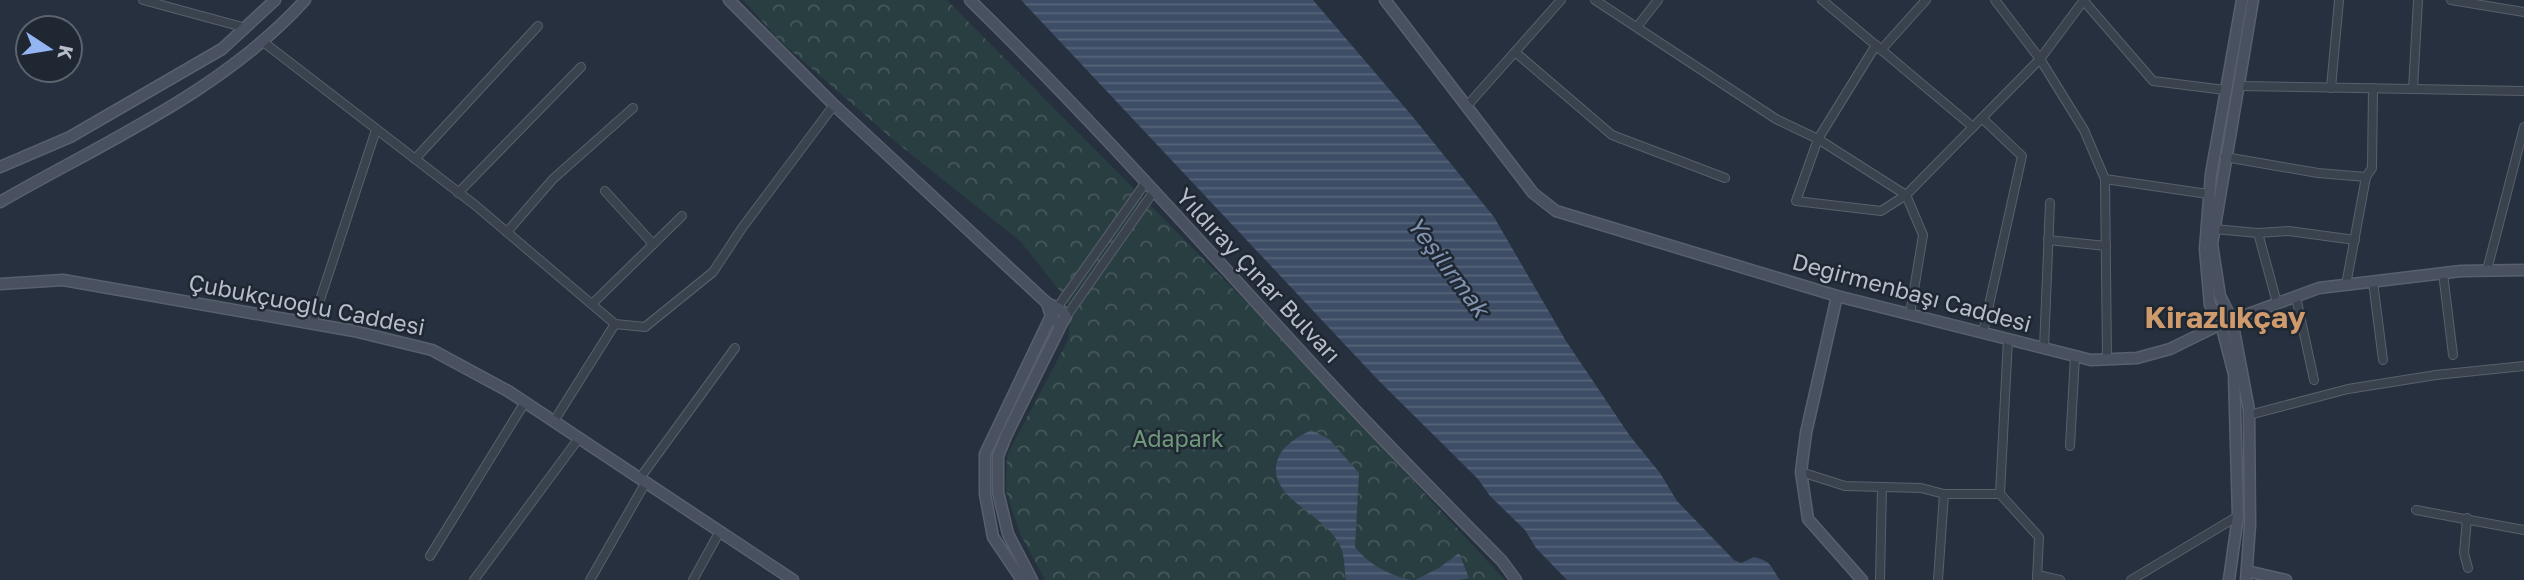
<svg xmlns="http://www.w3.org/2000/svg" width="2524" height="580" font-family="'Golos Text',sans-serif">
	<defs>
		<pattern id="park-crowns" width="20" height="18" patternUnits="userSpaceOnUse" patternTransform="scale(1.75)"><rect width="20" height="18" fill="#293e40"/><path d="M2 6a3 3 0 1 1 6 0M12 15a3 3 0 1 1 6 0" fill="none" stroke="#46585a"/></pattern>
		<pattern id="water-rules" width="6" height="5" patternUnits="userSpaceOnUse" patternTransform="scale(1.75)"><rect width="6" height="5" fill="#3d4d65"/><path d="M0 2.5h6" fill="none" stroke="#57657a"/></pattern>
	</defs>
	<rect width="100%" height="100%" fill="#26303e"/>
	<path fill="url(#park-crowns)" d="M743 0H947L1259 315 1505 580H1045L1020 534 1006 491 1007 455 1068 340 1070 321 1067 300 1021 242 897 143 779 40Z"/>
	<g fill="url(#water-rules)">
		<path d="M1021 0H1313L1413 117 1494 217 1566 341 1630 436 1660 473 1677 501 1734 560 1741 563 1754 557C1773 562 1770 566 1780 580H1567L1536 548 1525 530 1490 496 1478 479 1380 382Z"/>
		<path d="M1311 430 1329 439 1359 473 1355 547C1369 565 1389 575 1411 580H1346C1344 570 1345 557 1341 548 1329 516 1273 501 1276 467 1278 447 1295 439 1311 430Z"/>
		<path d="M1459 553 1469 578 1459 580H1415L1439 568Z"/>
	</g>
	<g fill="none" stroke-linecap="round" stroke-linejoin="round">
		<g stroke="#58606c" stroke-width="10">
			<g id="street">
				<path d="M143 0 246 28"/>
				<path d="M1595 0 1776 119 1818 139 1906 195 1923 235 1910 314"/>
				<path d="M1822 0 1973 127"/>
				<path d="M1995 0 2040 59 2084 130 2105 179 2107 359"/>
				<path d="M2083 0 2153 81 2225 90"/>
				<path d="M2451 0 2524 12"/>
				<path d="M1637 27 1658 0"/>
				<path d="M262 41 475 205 615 324 645 327 713 272 742 228 834 105"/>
				<path d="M1876 45 1818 139 1796 201 1881 211 1906 195 2040 59 2084 0"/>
				<path d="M1881 50 1926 0"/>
				<path d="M1515 52 1612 135 1725 178"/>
				<path d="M2238 86 2524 91"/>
				<path d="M2331 88 2339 0"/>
				<path d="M2413 89 2418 0"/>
				<path d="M1466 107 1561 0"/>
				<path d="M1982 118 2022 156 1983 332"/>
				<path d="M2225 157 2318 173 2366 177 2346 285"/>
				<path d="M415 159 538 26"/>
				<path d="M2366 177 2372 168 2373 88"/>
				<path d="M2105 179 2208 194"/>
				<path d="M605 191 653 244"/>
				<path d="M458 193 581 67"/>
				<path d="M2214 229 2258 233 2289 231 2355 240"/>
				<path d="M507 232 553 179 633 108"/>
				<path d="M2258 233 2277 303"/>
				<path d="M2048 240 2106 246"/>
				<path d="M2487 270 2524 127"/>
				<path d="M2443 273 2453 355"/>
				<path d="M2373 282 2383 360"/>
				<path d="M2296 297 2314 380"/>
				<path d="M592 304 682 216"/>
				<path d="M1057 308 1146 182"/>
				<path d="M1066 317 1154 191"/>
				<path d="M312 324 376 130"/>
				<path d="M2008 339 2000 494 2039 537 2037 580"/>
				<path d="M2044 348 2050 203"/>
				<path d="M2249 415 2348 389 2436 375 2524 366"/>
				<path d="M554 421 615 324"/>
				<path d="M2070 446 2075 356"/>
				<path d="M1801 472 1845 486 1921 488 1944 494H2000"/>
				<path d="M640 478 735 348"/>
				<path d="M2416 510 2524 530"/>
				<path d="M2467 518 2464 553 2468 568"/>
				<path d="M430 556 525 402"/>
				<path d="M2037 575 2060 580"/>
				<path d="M474 580 579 438"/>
				<path d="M590 580 646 482"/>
				<path d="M693 580 720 531"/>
				<path d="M1880 580 1882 487"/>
				<path d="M1938 580 1944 494"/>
				<path d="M2131 580 2238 516"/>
			</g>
		</g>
		<g stroke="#58606c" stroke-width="13">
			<g id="secondary">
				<path d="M729 0 834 105 1047 303 1051 316 985 454V494L993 537 1022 580"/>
				<path d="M970 0C1095 122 1211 254 1329 382 1385 443 1444 502 1502 561L1516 580"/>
				<path d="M1385 0 1533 193 1556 211 1837 296 2091 360 2137 358 2170 349 2221 324 2319 288 2461 271 2524 270"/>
				<path d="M0 167 70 137 222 49 275 0"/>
				<path d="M0 202C104 142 223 91 305 0"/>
				<path d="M0 284 63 280 354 331 432 350 508 391 793 580"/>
				<path d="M1837 296 1806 433 1801 472 1808 519 1862 580"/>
				<path d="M1047 303C1055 307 1063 309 1066 317L1062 323 1057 322 1051 316 1057 308"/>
				<path d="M2247 571 2286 580"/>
				<path d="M1032 580 1008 534 998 492V456L1007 434 1062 323"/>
				<path d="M2229 580 2238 516 2234 374 2221 324 2210 305 2205 249 2211 174 2242 0"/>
				<path d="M2246 580 2250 525 2249 410 2232 320 2220 296 2212 244 2253 0"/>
			</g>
		</g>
		<use href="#street" stroke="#3a424e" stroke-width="8"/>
		<use href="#secondary" stroke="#495161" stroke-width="10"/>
	</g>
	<g text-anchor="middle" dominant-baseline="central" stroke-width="5" stroke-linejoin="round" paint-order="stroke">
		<g font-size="23" fill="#b7bdc9" stroke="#1f2733">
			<text transform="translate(1259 275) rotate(47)">Yıldıray Çınar Bulvarı</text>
			<text transform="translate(1912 292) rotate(15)">Değirmenbaşı Caddesi</text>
			<text transform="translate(307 304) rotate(11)">Çubukçuoğlu Caddesi</text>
		</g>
		<g font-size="23" fill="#6f987a" stroke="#1f2733">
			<text x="1178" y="438">Adapark</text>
		</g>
		<g font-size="24" font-style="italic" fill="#8092ae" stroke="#1f2733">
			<text transform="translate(1449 266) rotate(53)">Yeşilırmak</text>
		</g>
		<g font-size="30" font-weight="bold" fill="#cf9a6c" stroke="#1f2733">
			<text x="2225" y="317">Kirazlıkçay</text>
		</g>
	</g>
	<g transform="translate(49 49) rotate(102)"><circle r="33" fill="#1f2733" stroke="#5c636f" stroke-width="2"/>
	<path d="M0-5L12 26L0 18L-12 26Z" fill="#93b5f2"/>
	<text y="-10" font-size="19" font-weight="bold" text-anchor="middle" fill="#b7bdc9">K</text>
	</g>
</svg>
